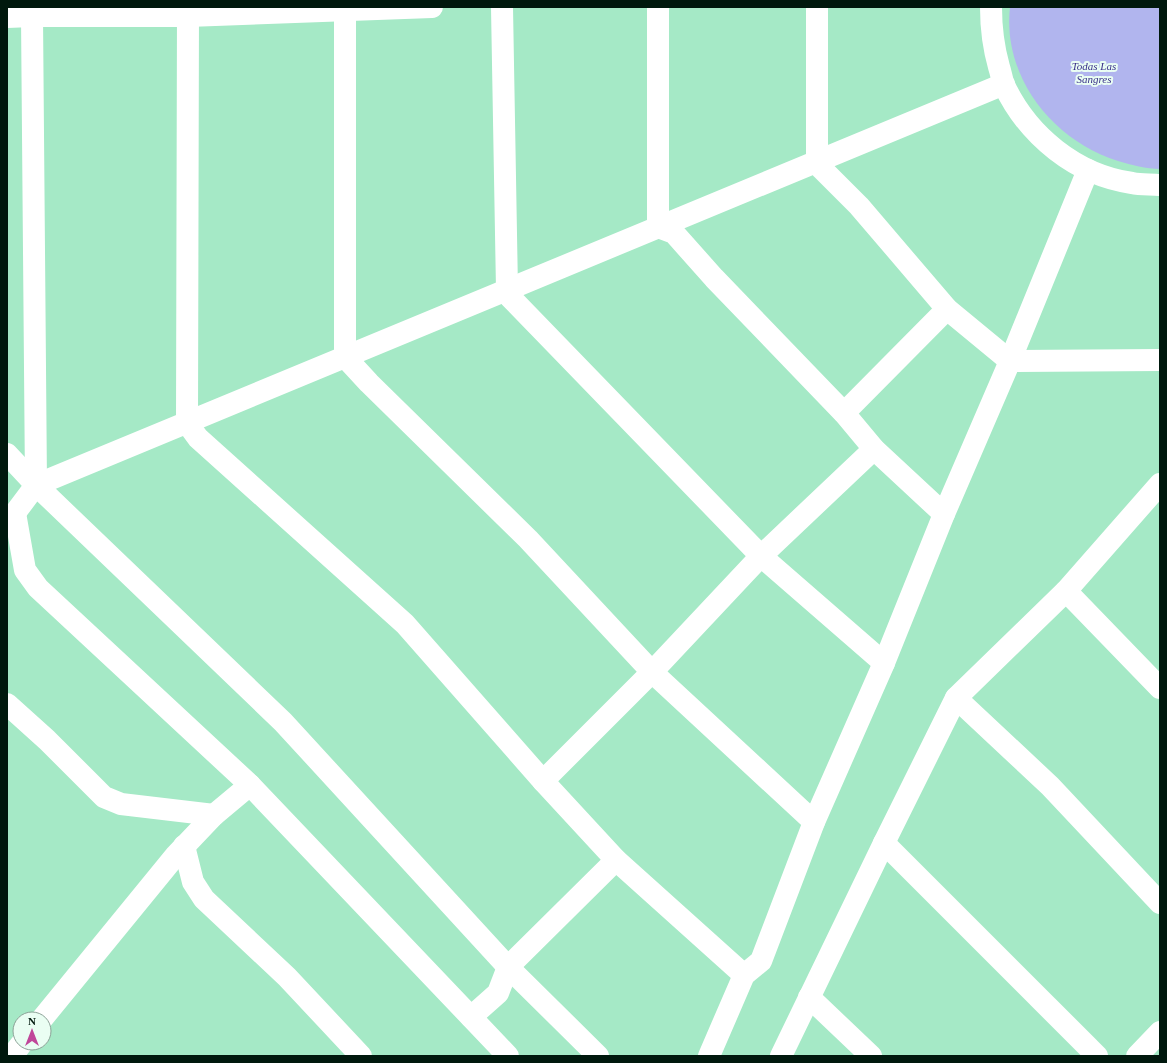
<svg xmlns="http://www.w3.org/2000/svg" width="1167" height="1063" font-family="Georgia,serif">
	<rect width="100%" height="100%" fill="#a5e9c6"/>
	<path fill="#b1b5ee" d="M1010 7H1160V169C1146 169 1132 165 1118 161 1053 141 1002 77 1010 7Z"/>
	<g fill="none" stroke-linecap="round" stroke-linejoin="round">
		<g stroke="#fff" stroke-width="22">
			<path d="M188 7 187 423 198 438 405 624 543 781 616 860 744 975"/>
			<path d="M345 7V357L369 383 528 539 652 672 814 822"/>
			<path d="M502 7 507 290 510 297 761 556 884 663"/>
			<path d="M658 7V227L674 233 714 278 844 413 874 449 944 514"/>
			<path d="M817 7V162L822 169 859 206 947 309 1010 361 1160 360"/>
			<path d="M7 17 32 16H188L432 7"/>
			<path d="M844 413 947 309"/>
			<path d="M7 454 36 485 283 722 508 967 598 1056"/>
			<path d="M15 513 25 570 38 588 250 785 508 1056"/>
			<path d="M7 521 15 513 36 485 32 16"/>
			<path d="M1066 591 1160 688"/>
			<path d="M956 698 1050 786 1160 903"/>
			<path d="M7 704 47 740 104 797 121 804 214 815"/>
			<path d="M543 781 652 672 761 556 874 449"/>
			<path d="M884 843 1097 1056"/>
			<path d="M184 846 193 882 204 899 287 977 361 1056"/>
			<path d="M809 997 871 1056"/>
			<path d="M471 1017 498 993 508 967 616 860"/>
			<path d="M42 1019 176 855 214 815 250 785"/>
			<path d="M12 1056 22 1043"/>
			<path d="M709 1056 744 975 761 961 814 822 884 663 944 514 1010 361 1088 170"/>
			<path d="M781 1056 884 843 956 698 1066 591 1160 484"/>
			<path d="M1137 1056 1160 1032"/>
		</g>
		<g stroke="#fff" stroke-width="22">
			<path d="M991 7C991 29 993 46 999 67 1001 73 1002 80 1004 85 1028 136 1076 175 1132 183 1141 185 1151 184 1160 185"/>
			<path d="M36 485 1004 84"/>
		</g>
	</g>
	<g text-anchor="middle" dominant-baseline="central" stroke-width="4" stroke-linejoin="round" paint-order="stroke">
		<g font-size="11" font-style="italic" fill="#3a3189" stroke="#eafef3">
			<text x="1094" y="66">Todas Las<tspan x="1094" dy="13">Sangres</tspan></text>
		</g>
	</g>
	<rect width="1167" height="1063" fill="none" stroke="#00180d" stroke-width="16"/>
	<g transform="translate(32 1031)"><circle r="19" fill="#eafef3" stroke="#8ca297"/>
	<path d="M0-3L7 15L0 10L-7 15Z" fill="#c0479a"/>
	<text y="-6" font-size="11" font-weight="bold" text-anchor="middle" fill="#00180d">N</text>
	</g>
</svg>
